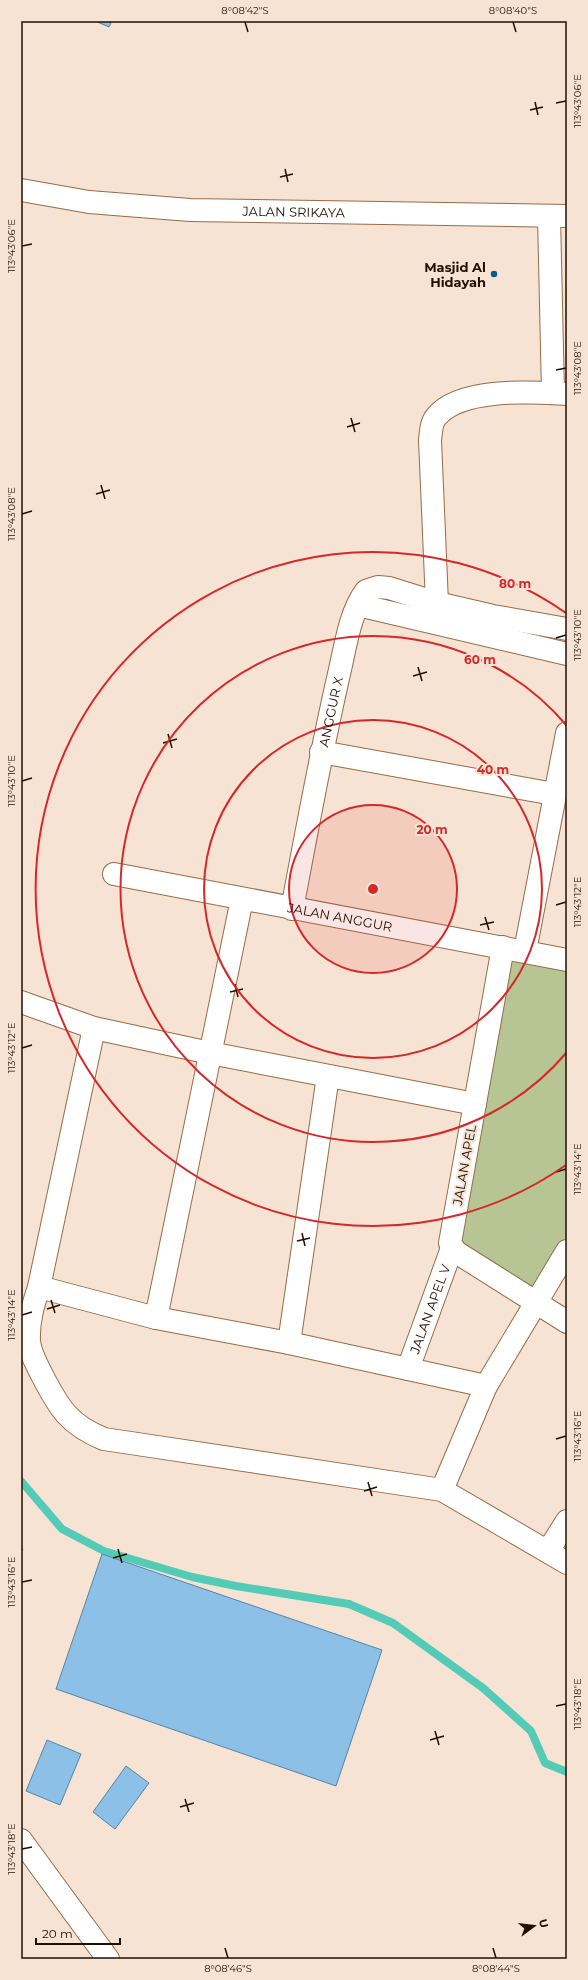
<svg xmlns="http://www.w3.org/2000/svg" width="588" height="1980" font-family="Montserrat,sans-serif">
	<rect width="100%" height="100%" fill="#f7e3d3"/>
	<path fill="#b7c494" d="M503 950 567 963V1248L536 1302 451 1245Z"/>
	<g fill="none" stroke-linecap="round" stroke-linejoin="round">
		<path stroke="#53cbb7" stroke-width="8" d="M21 1481 62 1529 104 1551 192 1577 236 1586 349 1604 393 1623 483 1688 531 1731 545 1763 567 1772"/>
	</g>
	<g fill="#8cc0e6" stroke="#5385a9">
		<path d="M95 21H112L109 27Z"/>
		<path d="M102 1554 382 1650 336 1786 56 1689Z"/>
		<path d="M47 1740 81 1754 60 1805 26 1791Z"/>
		<path d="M126 1766 149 1783 115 1829 93 1812Z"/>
	</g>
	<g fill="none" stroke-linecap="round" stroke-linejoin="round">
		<g stroke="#976b45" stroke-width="24">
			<g id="street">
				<path id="s1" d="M21 190 89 202 190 210 567 216"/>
				<path d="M549 216 553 393"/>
				<path d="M437 603 430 440C431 432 431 423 436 417 460 387 532 392 567 394"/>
				<path d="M358 605 567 654"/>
				<path d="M321 752 554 794"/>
				<path id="s2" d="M114 874 567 960"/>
				<path id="s3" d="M292 909C307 830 321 752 339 674 345 649 350 611 366 591L378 587 389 588 437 603 493 616 567 629"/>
				<path d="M503 947 450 1243 456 1252 567 1322"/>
				<path d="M525 951 567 733"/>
				<path d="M21 1002 94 1028 210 1053 475 1104"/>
				<path d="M94 1028 39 1287 156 1318 289 1343 486 1386"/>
				<path d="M39 1287C33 1305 28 1322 29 1341 30 1353 37 1365 42 1375 59 1408 69 1425 104 1439L442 1490 567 1563"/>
				<path d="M156 1318 242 899"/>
				<path d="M289 1343 328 1076"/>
				<path id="s4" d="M408 1369 452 1248"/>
				<path d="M442 1490 486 1386 567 1251"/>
				<path d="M548 1551 567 1521"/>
				<path d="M21 1840 108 1959"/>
			</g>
		</g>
		<path stroke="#8a7769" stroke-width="2.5" stroke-dasharray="3 3" stroke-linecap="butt" d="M21 1548 23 1553"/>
		<use href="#street" stroke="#fff" stroke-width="22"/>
	</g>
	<path fill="none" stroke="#200f02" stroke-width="1.5" d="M245 22 248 32M513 22 516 32M535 102 538 115M556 103 566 101M530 110 543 107M285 169 288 182M280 177 293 174M22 246 32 244M556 370 566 368M351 418 355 432M347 427 360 423M101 485 105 499M96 494 110 490M22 514 32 511M556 638 566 635M418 667 422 681M413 676 427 672M168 734 172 748M163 743 177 739M22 781 32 778M556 905 566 902M485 917 489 930M480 925 494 922M235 984 238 997M230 992 243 989M22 1048 32 1045M556 1172 566 1169M302 1233 305 1246M297 1241 310 1238M51 1300 55 1313M47 1309 60 1305M22 1315 32 1312M556 1439 566 1436M368 1482 372 1496M364 1491 377 1487M118 1549 122 1563M113 1558 127 1554M22 1582 32 1580M556 1706 566 1704M435 1731 439 1745M430 1740 444 1736M185 1799 189 1812M180 1807 194 1803M22 1849 32 1847M225 1948 228 1958M493 1948 496 1958"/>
	<circle cx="373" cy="889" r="84" fill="#d62828" fill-opacity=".12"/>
	<g fill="none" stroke="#d62828" stroke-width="2">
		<circle cx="373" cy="889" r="84"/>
		<circle cx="373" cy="889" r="169"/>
		<path d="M567 1052A253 253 0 1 1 567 726"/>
		<path d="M566 1165A337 337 0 1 1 566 613"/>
	</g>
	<circle fill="#005f8f" stroke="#f7e3d3" stroke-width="1.5" cx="494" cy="274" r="4"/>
	<g text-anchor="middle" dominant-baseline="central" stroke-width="4" stroke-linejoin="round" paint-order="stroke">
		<g font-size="13" fill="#200f02" stroke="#f7e3d3">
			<text stroke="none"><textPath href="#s1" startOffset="274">JALAN SRIKAYA</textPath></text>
			<text stroke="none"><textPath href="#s3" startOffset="201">ANGGUR X</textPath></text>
			<text stroke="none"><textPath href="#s2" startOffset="230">JALAN ANGGUR</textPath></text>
			<text transform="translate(464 1165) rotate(-80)">JALAN APEL</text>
			<text stroke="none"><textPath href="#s4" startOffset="64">JALAN APEL V</textPath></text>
		</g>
		<g font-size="13" font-weight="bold" fill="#200f02" stroke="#f7e3d3" text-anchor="end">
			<text x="486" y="267">Masjid Al<tspan x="486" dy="15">Hidayah</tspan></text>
		</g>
	</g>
	<circle cx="373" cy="889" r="6" fill="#d62828" stroke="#f7e3d3" stroke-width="2"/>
	<g font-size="12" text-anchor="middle" font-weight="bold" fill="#d62828" stroke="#f7e3d3" stroke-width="4" stroke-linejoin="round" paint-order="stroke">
		<text x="515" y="588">80 m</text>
		<text x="480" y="664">60 m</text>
		<text x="493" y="774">40 m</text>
		<text x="432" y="834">20 m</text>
	</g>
	<rect width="588" height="1980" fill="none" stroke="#f7e3d3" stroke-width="44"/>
	<g transform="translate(534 1926) rotate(75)" stroke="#f7e3d3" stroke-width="3" paint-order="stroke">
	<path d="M0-3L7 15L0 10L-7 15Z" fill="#200f02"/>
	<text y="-6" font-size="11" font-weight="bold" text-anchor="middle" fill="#200f02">U</text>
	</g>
	<path d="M36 1938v6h84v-6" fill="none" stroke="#200f02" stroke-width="2"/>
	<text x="42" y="1938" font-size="12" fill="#200f02" stroke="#f7e3d3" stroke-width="3" paint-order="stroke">20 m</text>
	<rect x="22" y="22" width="544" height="1936" fill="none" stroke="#200f02" stroke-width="1.5"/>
	<g font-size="10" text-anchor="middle" fill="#200f02">
		<text x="245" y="14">8°08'42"S</text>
		<text x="513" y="14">8°08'40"S</text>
		<text transform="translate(577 101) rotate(-90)" y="4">113°43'06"E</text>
		<text transform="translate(11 246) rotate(-90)" y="4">113°43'06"E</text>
		<text transform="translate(577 368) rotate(-90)" y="4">113°43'08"E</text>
		<text transform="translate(11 514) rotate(-90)" y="4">113°43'08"E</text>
		<text transform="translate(577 635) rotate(-90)" y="4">113°43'10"E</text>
		<text transform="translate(11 781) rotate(-90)" y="4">113°43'10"E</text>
		<text transform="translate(577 902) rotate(-90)" y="4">113°43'12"E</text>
		<text transform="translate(11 1048) rotate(-90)" y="4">113°43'12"E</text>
		<text transform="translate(577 1169) rotate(-90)" y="4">113°43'14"E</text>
		<text transform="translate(11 1315) rotate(-90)" y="4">113°43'14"E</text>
		<text transform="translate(577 1436) rotate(-90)" y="4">113°43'16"E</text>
		<text transform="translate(11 1582) rotate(-90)" y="4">113°43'16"E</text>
		<text transform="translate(577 1704) rotate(-90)" y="4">113°43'18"E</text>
		<text transform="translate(11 1849) rotate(-90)" y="4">113°43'18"E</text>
		<text x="228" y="1972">8°08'46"S</text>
		<text x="496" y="1972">8°08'44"S</text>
	</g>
</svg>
